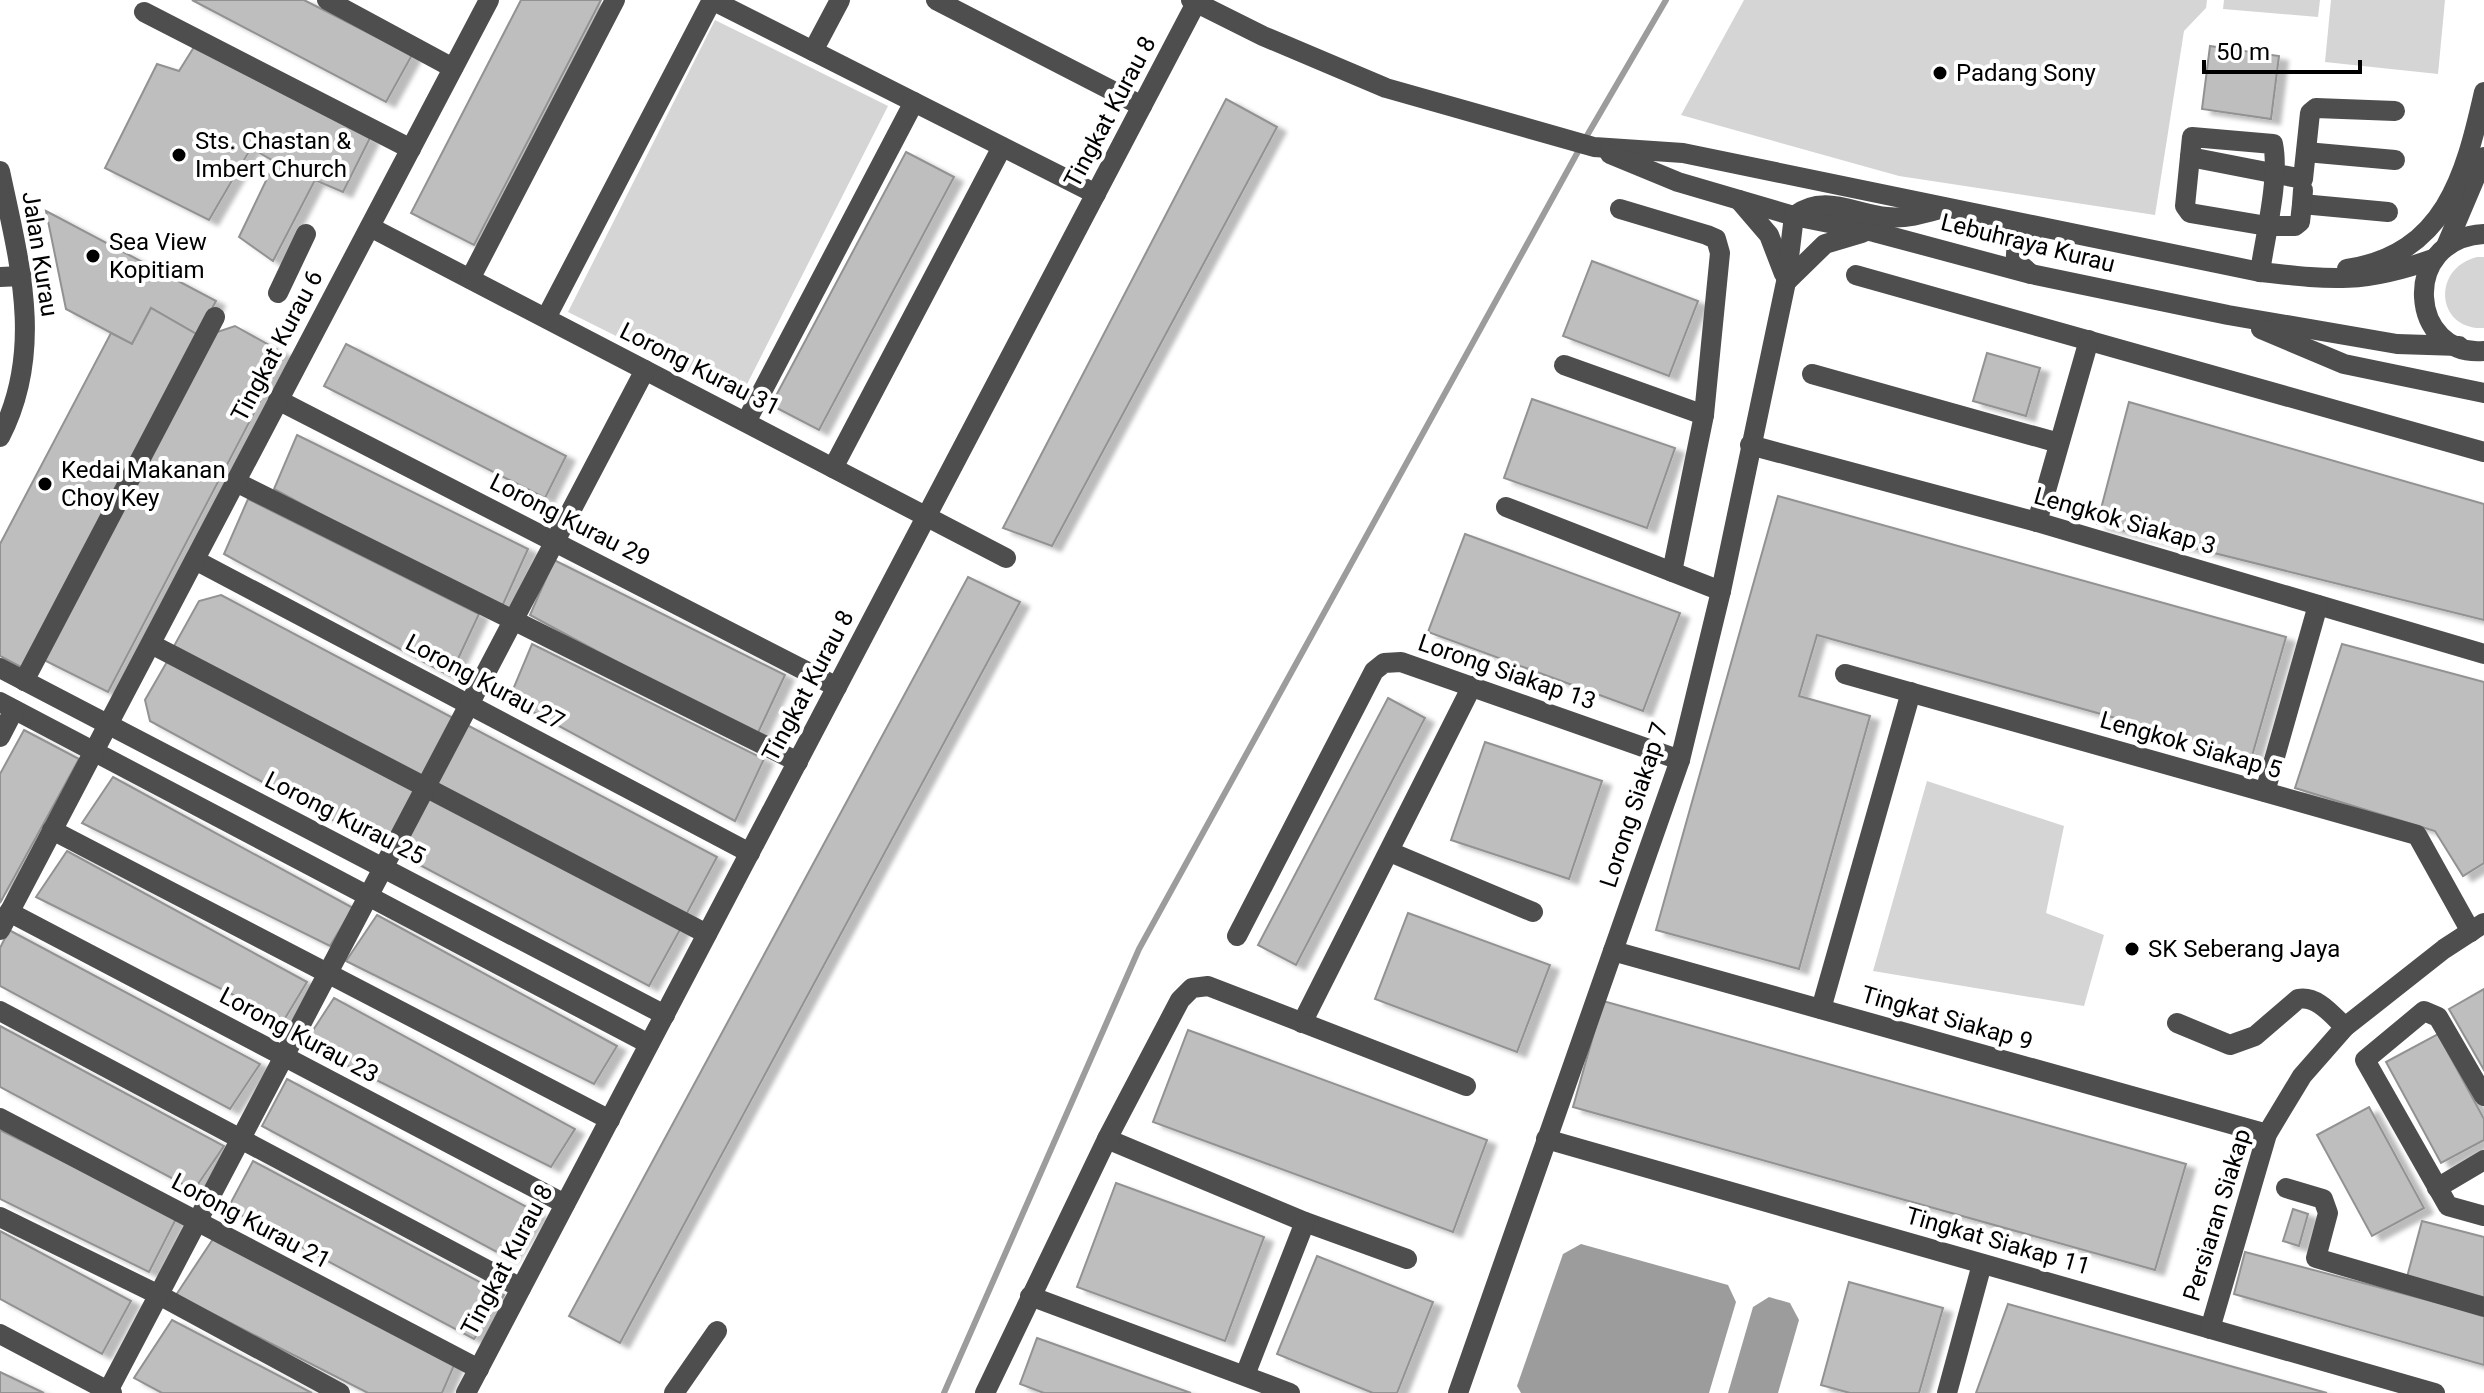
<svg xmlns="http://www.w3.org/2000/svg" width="2484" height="1393" font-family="Roboto,sans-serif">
	<defs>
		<filter id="shadow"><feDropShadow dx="9" dy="5" stdDeviation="2" flood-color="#0004"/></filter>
	</defs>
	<rect width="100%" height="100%" fill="#fff"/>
	<g fill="#d5d5d5">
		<path d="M1744 0H2207L2206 8 2184 31 2155 215 1899 176 1681 115Z"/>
		<path d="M2224 0H2320L2318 17 2223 9Z"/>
		<path d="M2331 0H2445L2438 74 2325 62Z"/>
		<path d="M715 20 888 106 740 398 568 312Z"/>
		<path d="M2477 257H2484V328C2437 331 2430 269 2477 257Z"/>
		<path d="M1927 781 2064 826 2046 913 2104 935 2084 1006 1873 971Z"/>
	</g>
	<g fill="#9c9c9c">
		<path d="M1581 1244 1728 1285 1736 1302 1709 1393H1521L1517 1386 1563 1254Z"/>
		<path d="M1769 1297 1790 1303 1799 1320 1778 1393H1728L1753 1307Z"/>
	</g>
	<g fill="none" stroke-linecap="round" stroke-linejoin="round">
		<g stroke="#9c9c9c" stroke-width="6">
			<path d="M1585 139 1666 0"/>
			<path d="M944 1393 1139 949 1580 148"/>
		</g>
	</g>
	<g fill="#bebebe" stroke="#929292" stroke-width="2" filter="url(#shadow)">
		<path d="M192 0H304L412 55 386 102Z"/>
		<path d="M521 0H601L474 245 411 213Z"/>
		<path d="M2210 46 2279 56 2271 119 2202 109Z"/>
		<path d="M194 47 370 138 343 192 315 180 273 261 239 237 275 162 251 148 209 220 105 168 157 64 179 71Z"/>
		<path d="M1226 99 1277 127 1052 546 1003 528Z"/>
		<path d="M906 152 954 177 819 430 771 405Z"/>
		<path d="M46 211 216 301 198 335 151 308 132 344 66 309Z"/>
		<path d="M1592 261 1698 301 1669 376 1563 336Z"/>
		<path d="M151 308 198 335 23 668 0 656V544L111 333 132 344Z"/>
		<path d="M235 326 285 354 108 692 44 660 214 333Z"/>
		<path d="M346 344 566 456 545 498 324 386Z"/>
		<path d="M1987 353 2040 368 2026 416 1973 401Z"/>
		<path d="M1532 399 1675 448 1647 528 1504 478Z"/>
		<path d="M2129 402 2484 504V620L2097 524Z"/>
		<path d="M297 435 528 549 500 611 274 489Z"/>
		<path d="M1778 496 2286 637 2252 756 1817 635 1799 696 1870 716 1799 969 1656 930Z"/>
		<path d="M248 499 479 614 450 676 224 554Z"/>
		<path d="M1465 534 1680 613 1643 711 1428 632Z"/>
		<path d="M554 560 785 675 756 737 530 615Z"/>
		<path d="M968 577 1020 602 620 1343 569 1316Z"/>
		<path d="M221 595 453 718 423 777 174 646 199 601Z"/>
		<path d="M532 644 764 759 735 821 509 699Z"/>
		<path d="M2342 644 2484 682V863L2463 876 2435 831 2295 788Z"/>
		<path d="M168 660 415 789 384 848 150 721 145 700Z"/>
		<path d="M1388 698 1425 718 1296 965 1258 945Z"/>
		<path d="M467 725 717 857 686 915 436 783Z"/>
		<path d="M24 730 79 759 0 903V774Z"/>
		<path d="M1485 742 1602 781 1569 879 1451 840Z"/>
		<path d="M113 777 353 908 330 946 82 823Z"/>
		<path d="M430 796 681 928 649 986 399 854Z"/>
		<path d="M67 851 307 982 284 1020 36 897Z"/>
		<path d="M1408 913 1550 965 1517 1052 1375 999Z"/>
		<path d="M377 915 617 1046 594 1084 346 961Z"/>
		<path d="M9 930 260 1064 230 1109 0 986V948Z"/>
		<path d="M2484 989V1070L2449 1009Z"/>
		<path d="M334 998 575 1129 551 1167 304 1044Z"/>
		<path d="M1603 1001 2186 1164 2155 1270 1573 1107Z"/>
		<path d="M0 1026 224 1146 194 1190 0 1087Z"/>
		<path d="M1188 1030 1487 1140 1453 1232 1153 1122Z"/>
		<path d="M2438 1034 2484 1119V1140L2441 1163 2386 1062Z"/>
		<path d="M287 1079 538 1213 508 1258 262 1126Z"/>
		<path d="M2369 1107 2424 1208 2372 1236 2317 1135Z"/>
		<path d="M0 1130 177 1217 149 1272 0 1199Z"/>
		<path d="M253 1161 504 1295 474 1339 228 1208Z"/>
		<path d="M1116 1183 1264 1237 1225 1341 1077 1287Z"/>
		<path d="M2293 1209 2308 1214 2299 1246 2283 1241Z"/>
		<path d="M2422 1221 2484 1237V1298L2407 1277Z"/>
		<path d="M0 1231 131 1301 102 1354 0 1299Z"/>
		<path d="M215 1236 455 1363 442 1393H368L176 1295Z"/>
		<path d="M2245 1252 2484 1315V1365L2234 1294Z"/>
		<path d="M1317 1256 1433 1302 1397 1393H1373L1277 1354Z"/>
		<path d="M1849 1282 1943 1308 1919 1393H1850L1821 1385Z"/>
		<path d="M2008 1304 2327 1393H1976Z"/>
		<path d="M172 1320 312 1393H162L134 1378Z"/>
		<path d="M1037 1338 1191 1393H1044L1020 1384Z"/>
		<path d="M0 1372 44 1393H0Z"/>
	</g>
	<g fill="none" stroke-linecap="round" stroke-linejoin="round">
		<g stroke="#4e4e4e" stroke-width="20">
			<path d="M327 0 453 68"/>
			<path d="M712 0 1096 194"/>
			<path d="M936 0 1142 106"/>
			<path d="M1191 0 1263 36 1386 88 1594 147 1683 153 2260 272C2332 280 2363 284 2433 259"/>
			<path d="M144 12 411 149"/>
			<path d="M813 51 840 0"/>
			<path d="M2306 152 2395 160"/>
			<path d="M1610 154 1678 182 1794 216 1874 232 2031 274 2228 315 2397 344 2459 346"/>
			<path d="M2190 157 2303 179 2310 113 2316 108 2395 111"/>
			<path d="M0 171C19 261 45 350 0 437"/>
			<path d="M2303 190 2302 204 2388 212"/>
			<path d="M1739 200 1769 235 1784 274"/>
			<path d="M1620 209 1707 235 1716 239 1720 253 1704 415 1672 572"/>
			<path d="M370 227 1006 558"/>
			<path d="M2484 234C2398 239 2410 358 2484 351"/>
			<path d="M2447 244 2484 157"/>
			<path d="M2347 269C2445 254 2465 176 2484 92"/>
			<path d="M2260 272C2265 237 2280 178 2273 144L2192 137 2185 206 2190 213 2267 226H2295L2300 222 2302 204"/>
			<path d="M2031 274 2016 261C2015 240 2020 229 2041 228"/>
			<path d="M1856 275 2484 452"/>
			<path d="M0 277 22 276"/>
			<path d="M470 279 615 0"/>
			<path d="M1787 281 1825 244 1862 233"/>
			<path d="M278 293 306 234"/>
			<path d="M546 318 712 0"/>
			<path d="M2261 329 2344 364 2484 393"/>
			<path d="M1564 365 1704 415"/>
			<path d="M1812 374 2059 443"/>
			<path d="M278 400 837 687"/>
			<path d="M746 422 914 102"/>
			<path d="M1750 445 2037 522 2484 654"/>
			<path d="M833 468 1002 147"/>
			<path d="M236 482 798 762"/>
			<path d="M1506 507 1721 591"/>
			<path d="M2037 522 2089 340"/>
			<path d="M195 560 750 853"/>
			<path d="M151 644 707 934"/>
			<path d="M0 668 665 1015"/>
			<path d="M1845 674 2417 835 2471 932"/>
			<path d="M24 681 215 317"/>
			<path d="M0 702 649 1044"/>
			<path d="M0 737 14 710"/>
			<path d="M2265 792 2318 605"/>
			<path d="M52 830 610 1120"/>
			<path d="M1390 852 1533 912"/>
			<path d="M9 912 565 1204"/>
			<path d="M0 930 489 0"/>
			<path d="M1237 936 1374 671 1384 663 1401 662 1680 760"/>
			<path d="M1613 951 2267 1134"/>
			<path d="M1821 1009 1911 692"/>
			<path d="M0 1011 521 1288"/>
			<path d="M1302 1023 1472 686"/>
			<path d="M2177 1023 2230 1045 2255 1036 2298 999C2317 995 2332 1015 2345 1027"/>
			<path d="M2484 1096 2438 1017 2424 1011 2365 1060 2448 1206 2484 1216"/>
			<path d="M0 1118 479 1369"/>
			<path d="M1107 1139 1305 1222 1407 1259"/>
			<path d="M1546 1139 2435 1393"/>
			<path d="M2286 1188 2323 1199 2328 1213 2316 1258 2484 1307"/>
			<path d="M2437 1188 2484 1160"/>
			<path d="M0 1217 159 1295 340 1393"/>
			<path d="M1030 1296 1290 1393"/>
			<path d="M2210 1329 2267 1134 2302 1076 2345 1027 2444 949 2484 923"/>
			<path d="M0 1334 112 1393"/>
			<path d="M1245 1375 1305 1222"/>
			<path d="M107 1393 645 370"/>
			<path d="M466 1393 1196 3"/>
			<path d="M674 1393 717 1331"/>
			<path d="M985 1393 1107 1139 1180 1000 1192 988 1208 986 1466 1086"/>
			<path d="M1458 1393 1680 760 1721 591 1786 282 1794 216C1824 193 1854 214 1887 217 1907 219 1926 213 1944 208"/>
			<path d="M1947 1393 1982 1264"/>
		</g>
	</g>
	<g fill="#000" stroke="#fff" stroke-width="3">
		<circle cx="1940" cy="73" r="8"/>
		<circle cx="179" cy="155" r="8"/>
		<circle cx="93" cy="256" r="8"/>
		<circle cx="45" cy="484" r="8"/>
		<circle cx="2132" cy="949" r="8"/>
	</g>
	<g text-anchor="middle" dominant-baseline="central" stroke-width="8" stroke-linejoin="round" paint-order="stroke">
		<g font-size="24" fill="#000" stroke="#fff" text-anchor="start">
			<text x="1956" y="73">Padang Sony</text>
			<text x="195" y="141">Sts. Chastan &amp;<tspan x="195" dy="28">Imbert Church</tspan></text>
			<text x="109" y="242">Sea View<tspan x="109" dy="28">Kopitiam</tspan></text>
			<text x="61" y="470">Kedai Makanan<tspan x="61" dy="28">Choy Key</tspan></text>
			<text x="2148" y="949">SK Seberang Jaya</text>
		</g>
		<g font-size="24" fill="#000" stroke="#fff">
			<text transform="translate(1110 112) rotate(-62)">Tingkat Kurau 8</text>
			<text transform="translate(2028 243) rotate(14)">Lebuhraya Kurau</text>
			<text transform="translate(40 254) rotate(81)">Jalan Kurau</text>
			<text transform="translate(277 346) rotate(-62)">Tingkat Kurau 6</text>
			<text transform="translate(700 369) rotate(27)">Lorong Kurau 31</text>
			<text transform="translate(570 520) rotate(27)">Lorong Kurau 29</text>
			<text transform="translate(2125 521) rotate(16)">Lengkok Siakap 3</text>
			<text transform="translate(1507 672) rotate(19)">Lorong Siakap 13</text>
			<text transform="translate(485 682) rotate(28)">Lorong Kurau 27</text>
			<text transform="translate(808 686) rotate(-62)">Tingkat Kurau 8</text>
			<text transform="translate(2191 745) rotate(16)">Lengkok Siakap 5</text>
			<text transform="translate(1634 805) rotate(-72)">Lorong Siakap 7</text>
			<text transform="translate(345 818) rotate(27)">Lorong Kurau 25</text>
			<text transform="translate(1947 1018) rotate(16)">Tingkat Siakap 9</text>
			<text transform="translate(299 1035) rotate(28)">Lorong Kurau 23</text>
			<text transform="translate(2217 1215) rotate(-73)">Persiaran Siakap</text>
			<text transform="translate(251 1221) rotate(28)">Lorong Kurau 21</text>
			<text transform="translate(1998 1241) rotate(16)">Tingkat Siakap 11</text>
			<text transform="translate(507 1260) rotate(-62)">Tingkat Kurau 8</text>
		</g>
	</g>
	<path d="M2204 60v12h156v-12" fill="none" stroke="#000000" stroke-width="4"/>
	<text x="2216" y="60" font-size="24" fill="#000000" stroke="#ffffff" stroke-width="6" paint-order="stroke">50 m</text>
</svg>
